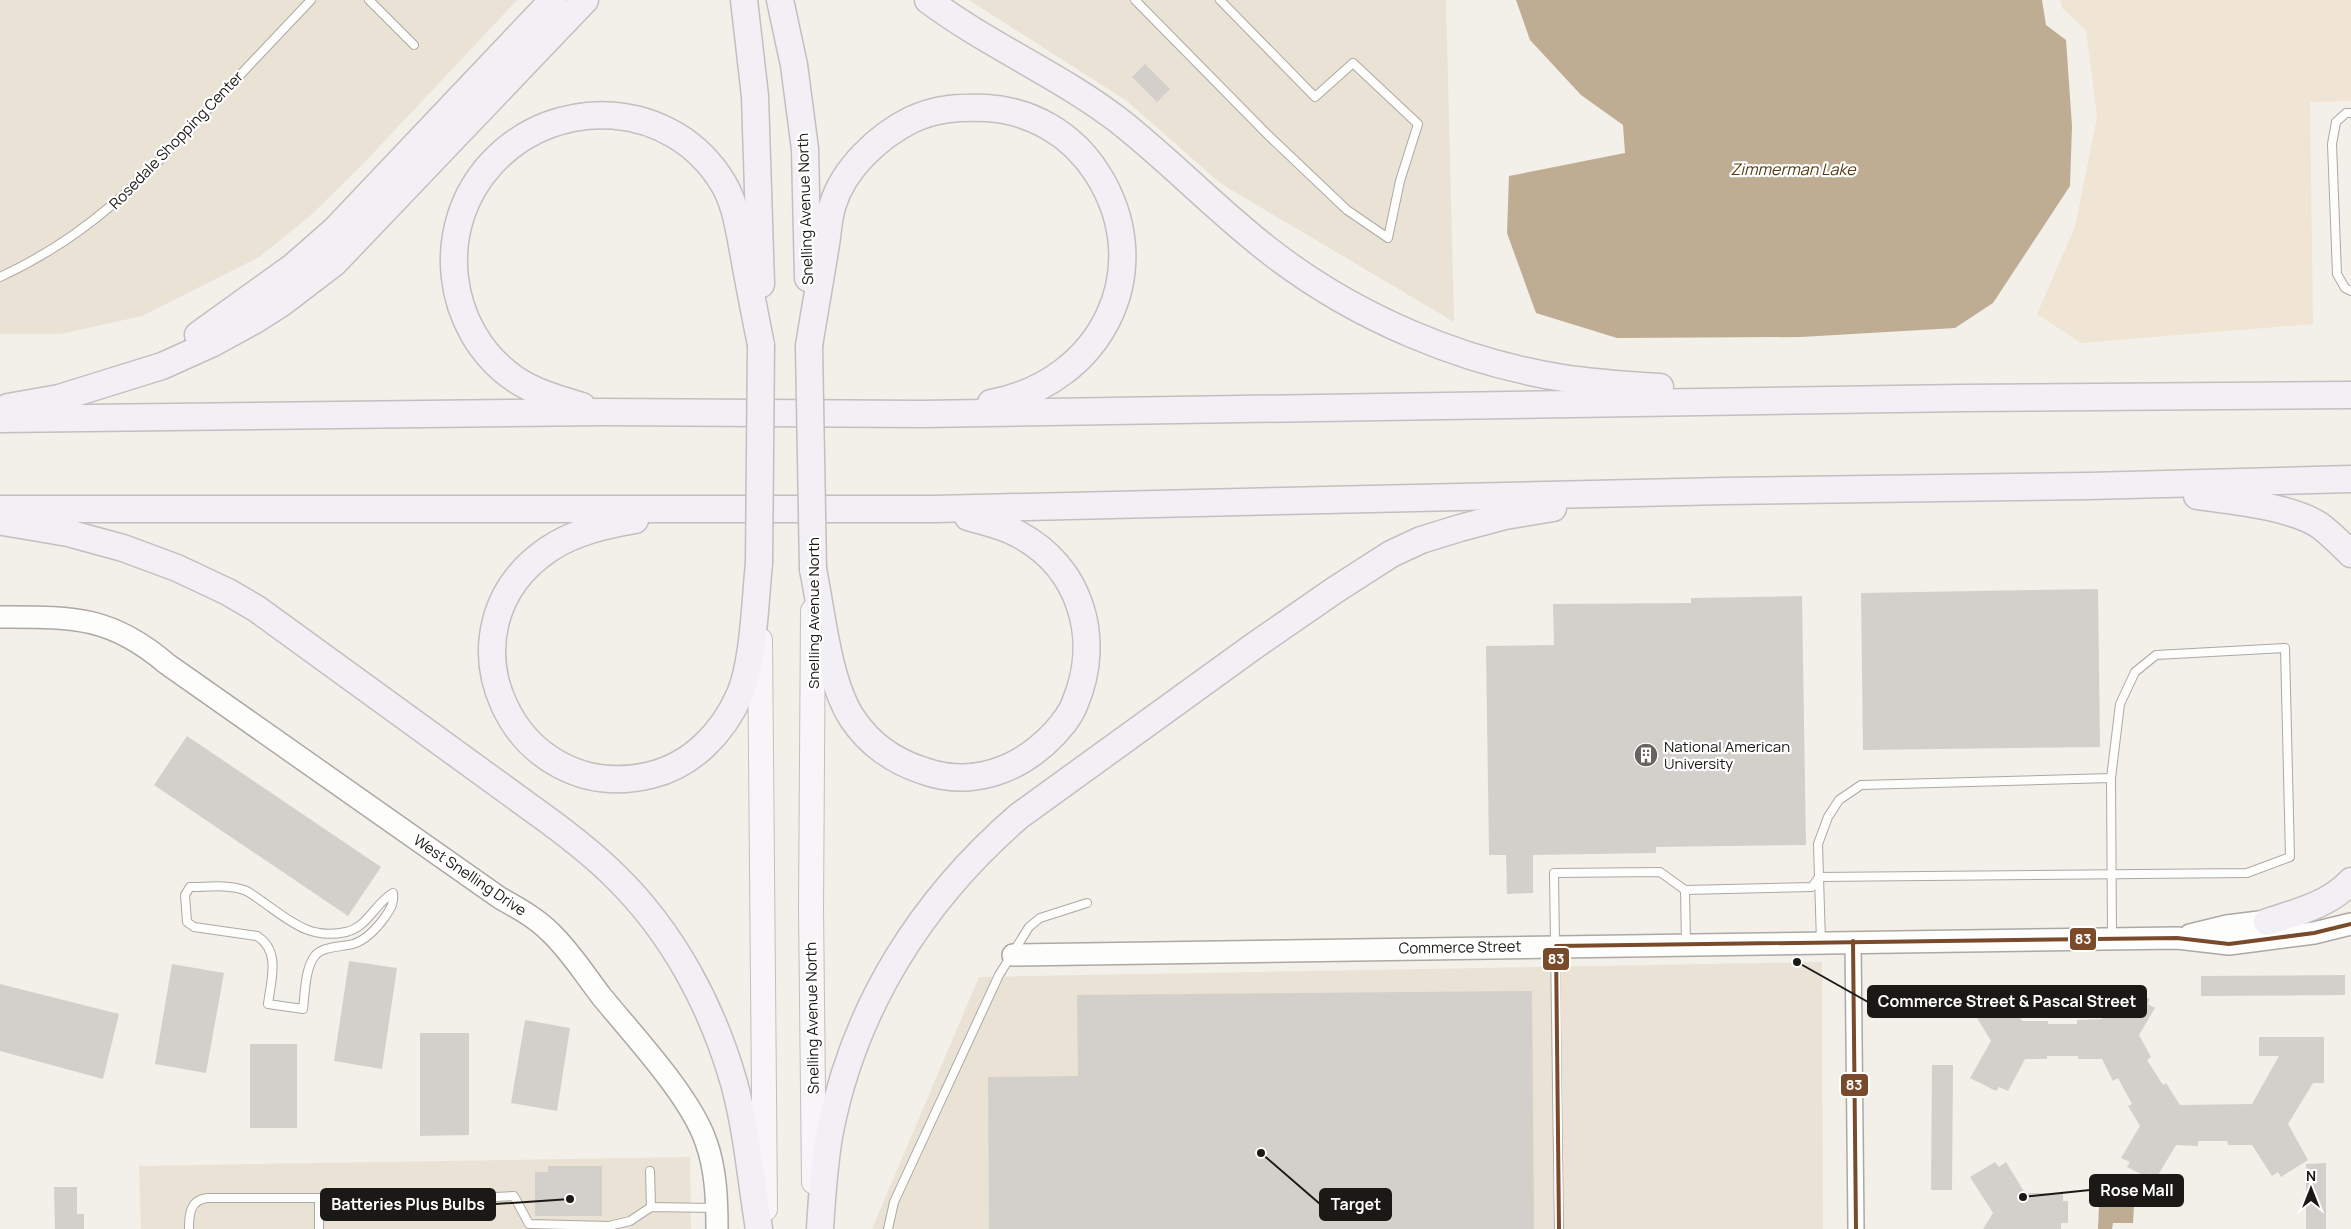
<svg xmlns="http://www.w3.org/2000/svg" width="2351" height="1229" font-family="Manrope,sans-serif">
	<rect width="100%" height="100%" fill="#f3efe9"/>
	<g fill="#e9e2d5">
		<path d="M0 0H517L362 165 310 216 259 257 142 316 60 334H0Z"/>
		<path d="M969 0H1446L1454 322 1220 183 1127 101Z"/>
		<path d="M1822 962 1823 1229H872L979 977Z"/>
		<path d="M690 1157 691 1229H141L139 1166Z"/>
	</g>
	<path fill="#f0e5d4" d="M2060 0H2351V101L2310 102 2313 324 2081 343 2037 314 2075 227 2097 117 2086 30 2062 8Z"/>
	<g fill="#bead92">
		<path d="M1516 0H2042L2046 25 2066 40 2072 126 2070 186 1993 303 1955 328 1801 337 1617 338 1536 313 1507 233 1509 176 1625 153 1623 125 1581 95 1530 40Z"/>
		<path d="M2099 1205 2134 1206 2133 1223H2113L2112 1229H2098Z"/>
	</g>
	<g fill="#d3d0cb">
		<path d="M1145 64 1170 89 1157 102 1132 77Z"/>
		<path d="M2098 589 2100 747 1863 750 1861 593Z"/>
		<path d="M1802 596 1806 845 1656 847V853L1533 855V893L1507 894 1506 855H1489L1486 646 1554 645 1553 604 1691 603V598Z"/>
		<path d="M187 736 381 867 348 916 154 785Z"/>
		<path d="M349 961 397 968 382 1069 334 1061Z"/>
		<path d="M172 964 224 973 206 1073 155 1064Z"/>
		<path d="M2345 975V995L2201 996V976Z"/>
		<path d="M0 984 119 1014 103 1079 0 1051Z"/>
		<path d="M2128 988 2150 999 2148 1004 2155 1008 2139 1035 2151 1057 2147 1060 2163 1085 2166 1083 2180 1105 2252 1104 2279 1056H2259V1037H2324V1083H2313L2288 1124 2308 1160 2281 1177 2278 1172 2272 1176 2252 1145H2228L2227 1141H2198V1146L2176 1145 2157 1177 2149 1173 2147 1177 2127 1167 2130 1162 2121 1158 2140 1126 2128 1106 2132 1104 2118 1078 2113 1081 2102 1059H2078V1056H2047V1059H2025L2008 1091 1999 1087 1996 1091 1970 1078 1991 1041 1971 1008 1978 1004 1976 999 1994 990 1997 993 2004 989 2022 1021H2048V1024H2077V1020L2102 1019 2119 989 2126 993Z"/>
		<path d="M1532 991 1534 1229H989L988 1077 1078 1076 1077 995Z"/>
		<path d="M525 1020 570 1028 557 1111 511 1103Z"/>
		<path d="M420 1033H469V1135L420 1136Z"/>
		<rect x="250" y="1044" width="47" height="84"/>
		<path d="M1932 1065H1953L1952 1190H1931Z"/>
		<path d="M1995 1162 1999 1167 2006 1162 2025 1193H2063V1201H2068V1223H2061V1229H1983L1993 1213 1970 1177Z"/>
		<path d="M2326 1163V1229H2306V1164Z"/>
		<path d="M548 1166H602V1216H535V1172H548Z"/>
		<path d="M54 1187H77V1214H84V1229H55Z"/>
	</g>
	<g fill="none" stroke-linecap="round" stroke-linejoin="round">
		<g stroke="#aca9a4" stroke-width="10">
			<g id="lane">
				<path d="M369 0 414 45"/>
				<path d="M1135 0 1268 135 1347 210 1388 238 1400 181 1418 124 1353 63 1315 97 1220 0"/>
				<path d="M2351 113H2346L2336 122 2332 144 2337 274 2345 288 2351 291"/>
				<path d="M0 277C89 236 141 181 206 111 241 74 276 37 311 0"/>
				<path d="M190 887C207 887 227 884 244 890 250 892 257 898 263 902 290 921 310 940 346 932 368 927 375 903 393 893 394 904 391 908 385 917 377 928 367 940 353 944 342 947 321 946 314 957 305 970 305 993 303 1009L268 1004C271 980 281 951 257 936L194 927 187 922 185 895Z"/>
				<path d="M1685 890 1686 943"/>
				<path d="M1821 942 1819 877 2247 873 2290 857 2285 648 2156 655 2135 672 2120 704 2111 778"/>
				<path d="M650 1171 651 1207"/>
				<path d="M476 1198 514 1196 529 1224 609 1226 630 1221 651 1207 714 1208"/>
				<path d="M189 1229C189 1214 190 1200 207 1198H404"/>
				<path d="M319 1229V1198"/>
				<path d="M888 1229 894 1202 999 975 1029 927 1040 918 1087 903"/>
				<path d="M1559 1229 1554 873 1660 872 1685 890 1812 887 1819 877 1818 844 1828 817 1839 800 1861 785 2111 778 2112 938"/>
			</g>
		</g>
		<g stroke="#aca9a4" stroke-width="18">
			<path id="street" d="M1853 941 1856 1229"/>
		</g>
		<g stroke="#aca9a4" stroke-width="24">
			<g id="secondary">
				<path d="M0 617C71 617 110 615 167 664L500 898C518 908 536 918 550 932 571 952 585 975 602 997 634 1036 691 1097 706 1142 716 1169 717 1201 717 1229"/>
				<path d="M2190 935 2227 926 2283 919"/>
				<path d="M1013 955 2177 938 2229 944 2314 933 2351 924"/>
			</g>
		</g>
		<g stroke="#c2bfc0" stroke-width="26">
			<g id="primary">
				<path d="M813 611 811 908 814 1182"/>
				<path d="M760 640 765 1209"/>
			</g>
		</g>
		<g stroke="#c2bfc0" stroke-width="29">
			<g id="highway">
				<path d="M744 0 755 96 761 284"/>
				<path d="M780 0 794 65 805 149 808 278"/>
				<path d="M928 0C988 45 1059 75 1118 120 1173 163 1220 214 1276 256 1358 318 1461 362 1563 378 1595 383 1628 385 1660 387"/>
				<path d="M198 335 294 266 335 230 553 0"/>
				<path d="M809 346C814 314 820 282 825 250 828 235 828 218 833 204 844 168 879 136 911 120 936 108 960 107 987 108 1032 111 1072 134 1097 173 1159 270 1101 383 991 403"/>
				<path d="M582 406C559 399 536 393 515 379 444 330 433 226 492 163 557 93 673 100 723 183 736 204 739 231 744 256 749 285 755 315 761 345"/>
				<path d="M8 407 59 398 162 366 211 344 255 320 283 302 334 263 585 0"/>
				<path d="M0 419 602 412 922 414 1963 398 2351 395"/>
				<path d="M2197 496C2232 501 2289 506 2319 525 2330 533 2341 544 2351 554"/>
				<path d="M0 509H935L1725 491 2089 486 2351 479"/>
				<path d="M635 520C606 525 574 532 549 549 430 629 514 809 651 775 692 765 723 733 740 694 754 660 755 601 759 563"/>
				<path d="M3 522 68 533 123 548 177 568 228 592 257 609 549 821C572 838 595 856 616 877 673 933 712 1006 734 1083 747 1130 751 1181 759 1229"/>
				<path d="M813 569C822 613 828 681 852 718 869 744 895 762 924 771 972 788 1020 770 1054 734 1062 725 1071 715 1075 703 1102 639 1081 567 1018 534 1002 525 985 522 968 517"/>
				<path d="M2267 922C2297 912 2329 905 2351 881"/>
				<path d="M820 1229C822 1196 824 1163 830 1131 855 1005 923 899 1019 816L1254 646 1335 590 1391 554 1421 540 1460 528 1505 516 1553 508"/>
			</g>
		</g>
		<use href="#lane" stroke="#fdfdfc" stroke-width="8"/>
		<use href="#street" stroke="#fdfdfc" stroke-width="15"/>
		<use href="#secondary" stroke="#fdfdfc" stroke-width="21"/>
		<use href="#primary" stroke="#f7f5f7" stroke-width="24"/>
		<use href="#highway" stroke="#f2f0f4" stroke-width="26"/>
		<g stroke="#c2bfc0" stroke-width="29" stroke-linecap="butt">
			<g id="highway-bridge">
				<path d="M809 346 813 569"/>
				<path d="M759 563 761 345"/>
			</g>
		</g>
		<use href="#highway-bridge" stroke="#f2f0f4" stroke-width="26"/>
		<g stroke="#fff" stroke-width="8">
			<g id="bus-1">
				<path d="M1853 941 1856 1229"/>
				<path d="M1559 1229 1556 946 2177 938 2229 944 2314 933 2351 924"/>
			</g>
		</g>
		<use href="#bus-1" stroke="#7a4b2a" stroke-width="4"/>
	</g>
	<defs>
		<g id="building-disc" transform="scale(1.25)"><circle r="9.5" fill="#67645f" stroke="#fff"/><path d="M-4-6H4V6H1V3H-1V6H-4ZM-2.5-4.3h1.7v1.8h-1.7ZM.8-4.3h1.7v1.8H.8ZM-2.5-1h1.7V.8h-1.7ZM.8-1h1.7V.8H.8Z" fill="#fff"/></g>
	</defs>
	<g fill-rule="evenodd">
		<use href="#building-disc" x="1646" y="755"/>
	</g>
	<g text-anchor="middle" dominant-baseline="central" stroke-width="4.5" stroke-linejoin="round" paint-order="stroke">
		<g font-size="15" fill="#1b1915" stroke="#fff">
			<text transform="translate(176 140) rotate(-46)">Rosedale Shopping Center</text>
			<text transform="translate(805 209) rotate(-92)">Snelling Avenue North</text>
			<text transform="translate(813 613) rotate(-90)">Snelling Avenue North</text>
			<text transform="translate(470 875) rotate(34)">West Snelling Drive</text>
			<text transform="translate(1460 947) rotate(-1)">Commerce Street</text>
			<text transform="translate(812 1018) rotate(-91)">Snelling Avenue North</text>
		</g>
		<g font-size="15" fill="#1b1915" stroke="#fff" text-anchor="start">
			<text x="1664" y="746">National American<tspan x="1664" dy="17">University</tspan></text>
		</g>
		<g font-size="16" font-style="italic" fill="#543c0e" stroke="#fff">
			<text x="1793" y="169">Zimmerman Lake</text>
		</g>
	</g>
	<path fill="none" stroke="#1b1915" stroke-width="2" d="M1797 962L1868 1002M2023 1197L2090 1190M570 1199L495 1204M1261 1153L1320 1204"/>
	<g fill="#1b1915" stroke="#fff" stroke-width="2">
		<circle cx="1797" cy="962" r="5"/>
		<circle cx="2023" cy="1197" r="5"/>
		<circle cx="570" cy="1199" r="5"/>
		<circle cx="1261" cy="1153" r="5"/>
	</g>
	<g fill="#1b1915" stroke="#1b1915" stroke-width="2">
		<rect x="1868" y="986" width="278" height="31" rx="5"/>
		<rect x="2090" y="1175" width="93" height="31" rx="5"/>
		<rect x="321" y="1189" width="174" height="31" rx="5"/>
		<rect x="1320" y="1189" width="71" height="31" rx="5"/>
	</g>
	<g font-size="16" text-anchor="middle" font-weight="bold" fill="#fff">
		<text x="2007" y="1007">Commerce Street &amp; Pascal Street</text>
		<text x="2137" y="1196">Rose Mall</text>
		<text x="408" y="1210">Batteries Plus Bulbs</text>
		<text x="1356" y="1210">Target</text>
	</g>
	<g stroke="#fff" stroke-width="2">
		<rect x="2069" y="927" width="28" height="24" rx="5" fill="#7a4b2a"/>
		<rect x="1542" y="947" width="28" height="24" rx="5" fill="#7a4b2a"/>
		<rect x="1840" y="1073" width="29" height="24" rx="5" fill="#7a4b2a"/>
	</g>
	<g font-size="14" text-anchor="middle" font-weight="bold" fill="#fff">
		<text x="2083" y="944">83</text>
		<text x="1556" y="964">83</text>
		<text x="1854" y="1090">83</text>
	</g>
	<g transform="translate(2311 1189)" stroke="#ffffff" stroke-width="4" paint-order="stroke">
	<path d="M0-4L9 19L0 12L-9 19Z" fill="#1b1915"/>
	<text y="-8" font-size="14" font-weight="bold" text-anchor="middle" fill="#1b1915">N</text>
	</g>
</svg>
